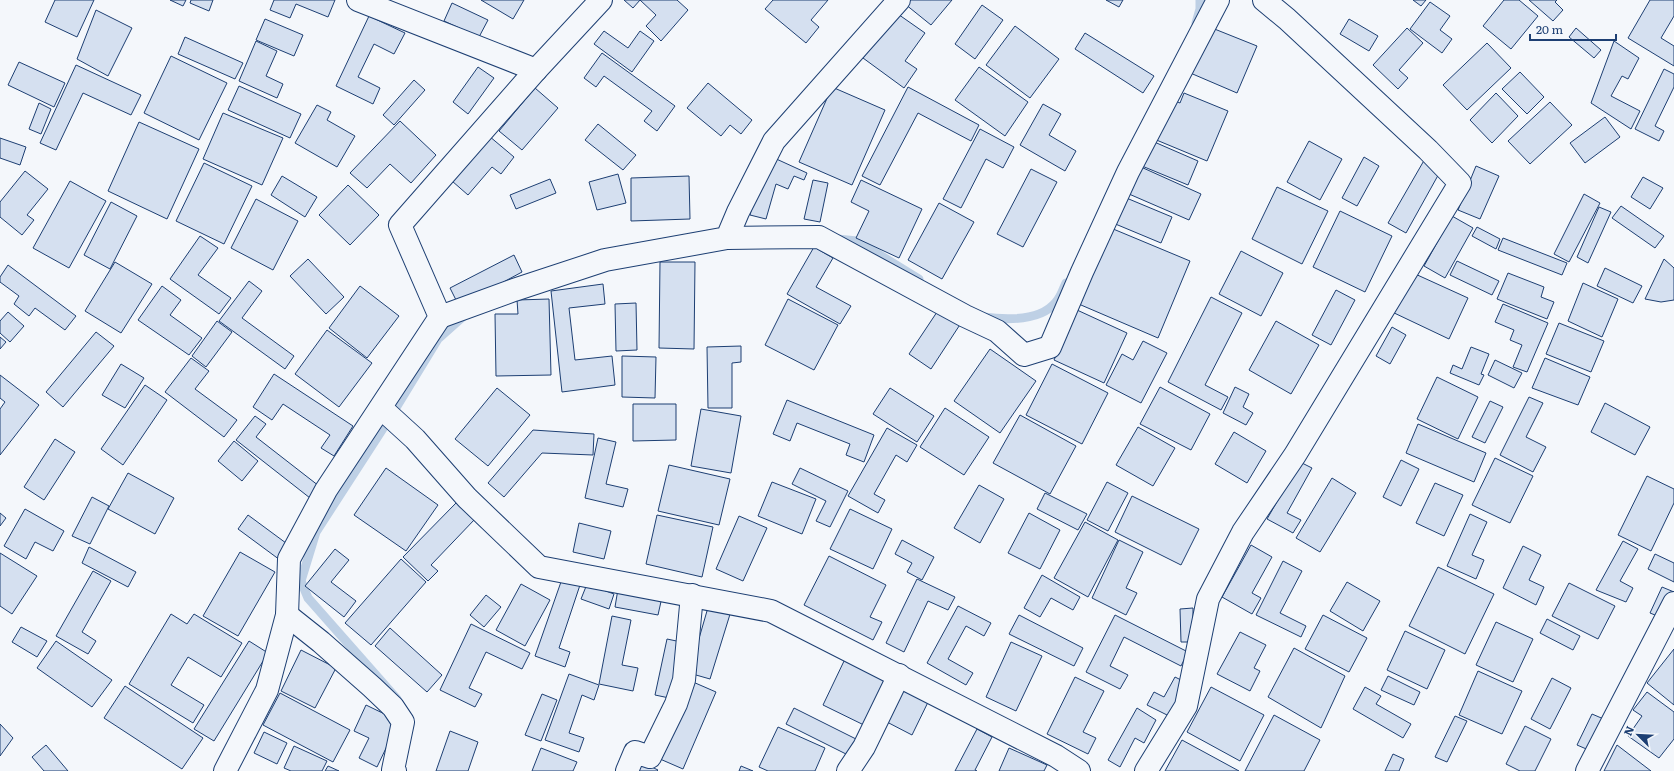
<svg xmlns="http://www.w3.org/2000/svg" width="1674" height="771" font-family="Literata,serif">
	<rect width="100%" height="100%" fill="#f4f7fb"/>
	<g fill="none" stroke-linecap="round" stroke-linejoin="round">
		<g stroke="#bed0e5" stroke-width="9">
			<path d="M1196 23 1200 9V0"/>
			<path d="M837 239 857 241 919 279"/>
			<path d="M983 317C1006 320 1040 322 1056 302 1061 297 1063 289 1066 283"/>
			<path d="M397 699 308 598 301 581 316 532 391 416 438 339 465 315"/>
		</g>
	</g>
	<g fill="#d5e0f0" stroke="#1d3f73">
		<path d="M55 0H94L77 37 45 22Z"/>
		<path d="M170 0H186L183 6Z"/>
		<path d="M191 0H213L209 11 190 3Z"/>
		<path d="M274 0H335L328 17 296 4 290 18 270 10Z"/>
		<path d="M481 0H524L513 19Z"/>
		<path d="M624 0H677L688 10 661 41 646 26 656 15 640 0 633 8Z"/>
		<path d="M773 0H828L811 20 819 27 806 43 765 9Z"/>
		<path d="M909 0H952L931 25 905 4Z"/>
		<path d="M1106 0H1123L1119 7Z"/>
		<path d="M1413 0H1426L1421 6Z"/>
		<path d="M1504 0H1519L1538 16 1511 49 1483 26Z"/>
		<path d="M1529 0H1557L1555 2 1563 10 1553 21Z"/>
		<path d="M1650 0H1674V16L1661 38 1674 46V66L1628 38Z"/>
		<path d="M1430 2 1450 16 1440 30 1452 39 1442 53 1410 29Z"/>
		<path d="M452 3 488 20 479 37 444 21Z"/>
		<path d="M982 5 1003 20 975 59 955 44Z"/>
		<path d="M96 10 132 28 108 76 77 59Z"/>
		<path d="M895 12 925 33 905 61 917 69 904 88 863 58Z"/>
		<path d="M369 16 405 33 394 54 374 44 358 77 380 88 373 104 336 86Z"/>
		<path d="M265 19 303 35 294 56 256 40Z"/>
		<path d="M1349 19 1378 36 1369 51 1340 34Z"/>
		<path d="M1015 26 1059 59 1030 98 986 65Z"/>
		<path d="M1207 26 1257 46 1237 93 1188 72Z"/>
		<path d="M1407 28 1423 43 1399 70 1408 78 1398 89 1373 65Z"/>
		<path d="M1576 28 1601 50 1594 58 1569 37Z"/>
		<path d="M604 31 628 48 640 31 654 41 632 72 594 44Z"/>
		<path d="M1085 33 1154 76 1143 93 1075 49Z"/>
		<path d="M185 37 243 63 235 79 178 54Z"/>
		<path d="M256 41 277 51 266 76 283 84 277 98 239 81Z"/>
		<path d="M1614 41 1639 58 1628 79 1622 76 1611 96 1640 111 1631 129 1591 103Z"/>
		<path d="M1487 43 1511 68 1467 110 1443 85Z"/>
		<path d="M602 53 675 106 657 131 644 121 652 111 604 76 596 87 584 78Z"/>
		<path d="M171 56 227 83 199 140 144 113Z"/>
		<path d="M19 62 65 83 54 107 8 85Z"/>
		<path d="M76 65 141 95 131 115 83 93 56 150 40 143Z"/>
		<path d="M478 67 494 78 468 114 453 102Z"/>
		<path d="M979 67 1028 102 1005 136 955 100Z"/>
		<path d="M1664 69 1674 74V87L1655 126 1664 131 1659 141 1635 129Z"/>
		<path d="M1520 72 1544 97 1527 114 1502 89Z"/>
		<path d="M414 80 425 90 394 125 383 115Z"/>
		<path d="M708 83 752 120 741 134 730 125 721 136 687 108Z"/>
		<path d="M239 86 301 114 290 138 228 110Z"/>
		<path d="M832 87 885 110 852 185 799 162Z"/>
		<path d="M908 87 979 125 971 141 918 113 880 185 862 176Z"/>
		<path d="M535 88 558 108 522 150 499 131Z"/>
		<path d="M1184 93 1228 111 1207 161 1154 139 1171 99 1180 103Z"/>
		<path d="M1496 93 1518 116 1492 143 1470 120Z"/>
		<path d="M1550 102 1572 125 1530 164 1508 141Z"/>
		<path d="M39 103 51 109 41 134 29 129Z"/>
		<path d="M1043 104 1061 114 1049 135 1076 151 1065 171 1020 145Z"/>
		<path d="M317 105 331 112 327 120 355 136 337 167 295 143Z"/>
		<path d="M223 113 283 138 262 185 203 159Z"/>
		<path d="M1605 117 1620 137 1585 163 1570 143Z"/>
		<path d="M400 121 436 155 411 183 390 164 367 188 350 173Z"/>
		<path d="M139 122 199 149 167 219 108 191Z"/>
		<path d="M598 124 636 155 623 170 585 140Z"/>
		<path d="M980 129 1014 147 1003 168 986 159 961 208 943 199Z"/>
		<path d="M489 136 514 157 501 174 492 167 468 195 452 181Z"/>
		<path d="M0 138 26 147 20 165 0 158Z"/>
		<path d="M1152 141 1198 161 1188 185 1142 166Z"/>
		<path d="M1309 141 1342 159 1320 200 1287 182Z"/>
		<path d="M772 157 807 173 804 180 794 176 788 189 776 184 766 219 750 215 758 184Z"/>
		<path d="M1364 157 1379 166 1357 206 1342 198Z"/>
		<path d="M1426 157 1441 170 1406 233 1388 223Z"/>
		<path d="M204 163 252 186 224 244 176 221Z"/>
		<path d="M1476 166 1499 176 1480 219 1458 210Z"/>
		<path d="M1141 167 1201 194 1189 220 1129 194Z"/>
		<path d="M1031 169 1057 182 1023 247 997 234Z"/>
		<path d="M25 171 48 189 27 215 34 220 22 235 0 217V202Z"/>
		<path d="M618 174 626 203 597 210 589 182Z"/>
		<path d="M282 176 317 197 305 217 271 195Z"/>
		<path d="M689 176 690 219 631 221V178Z"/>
		<path d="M1643 177 1663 188 1650 209 1631 197Z"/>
		<path d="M550 179 556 193 516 209 510 195Z"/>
		<path d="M813 180 828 183 820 222 804 219Z"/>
		<path d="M861 180 922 209 899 258 856 238 869 211 851 202Z"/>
		<path d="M70 181 106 201 69 268 33 248Z"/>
		<path d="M348 185 379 215 350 245 319 215Z"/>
		<path d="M1277 187 1328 211 1302 264 1252 239Z"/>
		<path d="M1584 194 1600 203 1569 262 1554 254Z"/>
		<path d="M1124 197 1172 217 1161 243 1113 223Z"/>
		<path d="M256 199 298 221 273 270 231 248Z"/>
		<path d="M111 202 137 216 110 269 84 255Z"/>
		<path d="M939 203 974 222 942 279 908 260Z"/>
		<path d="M1621 206 1664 236 1655 248 1612 218Z"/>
		<path d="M1599 207 1611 212 1588 263 1577 257Z"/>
		<path d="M1340 211 1392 236 1365 292 1313 267Z"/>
		<path d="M1452 216 1473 228 1445 278 1424 266Z"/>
		<path d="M1106 226 1190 261 1158 338 1074 302Z"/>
		<path d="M1477 227 1500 239 1496 249 1472 236Z"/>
		<path d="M200 236 218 248 198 275 231 298 219 314 170 279Z"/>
		<path d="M1503 238 1567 263 1562 275 1498 250Z"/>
		<path d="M814 247 833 258 816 287 851 306 840 324 787 294Z"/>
		<path d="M1241 251 1283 273 1261 316 1219 294Z"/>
		<path d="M514 255 522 272 459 306 450 288Z"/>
		<path d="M308 259 344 297 326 314 290 276Z"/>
		<path d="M1664 259 1674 268V300L1661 302 1645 299Z"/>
		<path d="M1457 261 1499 281 1492 295 1450 275Z"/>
		<path d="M115 262 152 284 121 333 85 311Z"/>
		<path d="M660 262H695L694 349 659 348Z"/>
		<path d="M8 265 76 316 65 330 35 308 29 316 14 304 19 296 0 282V277Z"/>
		<path d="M1605 268 1642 286 1633 303 1597 286Z"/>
		<path d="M1413 273 1468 298 1449 339 1390 311Z"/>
		<path d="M1508 273 1544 287 1541 297 1554 302 1547 319 1497 299Z"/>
		<path d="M249 281 262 291 242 318 294 356 285 369 219 321Z"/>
		<path d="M1583 283 1618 299 1602 337 1568 321Z"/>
		<path d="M603 284 605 304 569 308 575 360 612 356 615 385 562 392 551 291Z"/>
		<path d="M162 286 181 300 170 315 202 338 189 355 138 320Z"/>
		<path d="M360 286 399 316 367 358 329 328Z"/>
		<path d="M1336 290 1355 300 1331 345 1312 335Z"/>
		<path d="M1211 297 1242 313 1205 385 1228 397 1221 410 1168 382Z"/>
		<path d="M549 299 551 375 496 376 495 314H518L517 300Z"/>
		<path d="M788 299 838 325 814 370 765 345Z"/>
		<path d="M636 303 637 350 616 351 615 304Z"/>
		<path d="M1503 304 1548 323 1527 372 1513 367 1522 345 1510 340 1514 330 1495 322Z"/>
		<path d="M941 306 963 320 931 369 909 354Z"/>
		<path d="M1077 310 1127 333 1104 383 1054 360Z"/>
		<path d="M8 312 24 326 10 342 0 333V321Z"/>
		<path d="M217 321 232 332 206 367 192 356Z"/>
		<path d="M1276 321 1319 345 1291 394 1249 370Z"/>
		<path d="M1559 323 1604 341 1591 372 1546 354Z"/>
		<path d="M1392 327 1406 335 1390 364 1376 356Z"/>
		<path d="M327 330 372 363 339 407 295 374Z"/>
		<path d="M96 332 114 346 63 407 46 392Z"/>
		<path d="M0 337 6 342 0 349Z"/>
		<path d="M1143 341 1167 353 1141 403 1106 385 1122 354 1133 360Z"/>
		<path d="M741 346V362L732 363V408H708L707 347Z"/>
		<path d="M1471 347 1489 354 1481 374 1484 375 1479 385 1450 373 1453 365 1462 369Z"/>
		<path d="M990 349 1036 381 1000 433 954 401Z"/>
		<path d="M622 356 656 357 655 398 622 397Z"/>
		<path d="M191 358 209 371 195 389 237 420 224 437 165 392Z"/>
		<path d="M1545 358 1590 377 1578 405 1532 388Z"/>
		<path d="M1495 360 1522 373 1514 388 1488 375Z"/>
		<path d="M121 364 144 378 125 408 102 395Z"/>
		<path d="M1052 364 1108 393 1082 444 1026 415Z"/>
		<path d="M274 374 353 426 334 456 321 448 330 435 283 404 272 420 253 407Z"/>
		<path d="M0 375 39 405 0 455V409L5 402 0 398Z"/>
		<path d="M1437 377 1478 397 1458 439 1417 419Z"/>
		<path d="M145 385 167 400 123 465 101 449Z"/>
		<path d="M1160 387 1210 414 1191 450 1140 424Z"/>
		<path d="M1235 387 1249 394 1243 407 1253 413 1246 425 1223 413Z"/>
		<path d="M497 388 530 415 488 466 455 439Z"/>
		<path d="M890 388 934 416 917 442 873 414Z"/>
		<path d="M1529 397 1543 403 1526 437 1546 447 1533 472 1500 455Z"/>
		<path d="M787 400 874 435 864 462 846 455 850 444 797 423 790 441 773 434Z"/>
		<path d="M1490 401 1503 407 1485 443 1472 437Z"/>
		<path d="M1605 403 1650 427 1635 455 1591 432Z"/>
		<path d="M633 404H676V440L633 441Z"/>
		<path d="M945 408 989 437 964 475 920 447Z"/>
		<path d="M701 409 741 416 731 473 691 466Z"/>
		<path d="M1020 415 1076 446 1050 494 993 463Z"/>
		<path d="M255 416 266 424 256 437 319 486 310 498 236 440Z"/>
		<path d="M1418 424 1486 453 1474 482 1406 453Z"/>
		<path d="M1138 427 1175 448 1153 486 1116 465Z"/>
		<path d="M887 428 917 445 907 462 896 455 874 494 885 500 878 513 848 496Z"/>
		<path d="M533 430 594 434 593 455 542 453 504 497 488 483Z"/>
		<path d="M1234 432 1266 451 1247 483 1215 464Z"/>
		<path d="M598 438 616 442 606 484 628 489 623 507 585 498Z"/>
		<path d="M55 439 75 452 44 500 24 487Z"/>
		<path d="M234 441 258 461 242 481 218 461Z"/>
		<path d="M1495 458 1533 476 1510 523 1472 505Z"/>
		<path d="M1401 460 1419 469 1401 506 1383 497Z"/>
		<path d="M1300 462 1312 468 1287 513 1301 520 1293 533 1267 519Z"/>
		<path d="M669 465 730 479 719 525 658 511Z"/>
		<path d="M386 468 438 505 406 551 354 515Z"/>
		<path d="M800 468 848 491 830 527 816 521 826 501 792 484Z"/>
		<path d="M128 473 174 498 155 534 108 509Z"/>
		<path d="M1647 476 1674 489V503L1651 551 1618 535Z"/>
		<path d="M1332 478 1356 493 1320 552 1296 538Z"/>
		<path d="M772 482 816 499 802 534 758 516Z"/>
		<path d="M1107 482 1128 493 1108 531 1087 520Z"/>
		<path d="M1435 483 1463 495 1444 536 1416 523Z"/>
		<path d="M979 485 1004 499 980 543 954 528Z"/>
		<path d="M1045 493 1087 514 1078 530 1037 509Z"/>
		<path d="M1132 496 1199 529 1181 565 1115 532Z"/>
		<path d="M92 497 109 506 90 544 72 536Z"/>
		<path d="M457 502 475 519 431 565 438 571 428 581 403 557Z"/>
		<path d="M25 509 64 531 53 551 35 542 26 559 4 546Z"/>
		<path d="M850 509 892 529 873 569 830 549Z"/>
		<path d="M0 513 6 518 0 526Z"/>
		<path d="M1029 513 1060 530 1040 569 1008 553Z"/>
		<path d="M1470 514 1487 522 1472 555 1484 560 1476 579 1447 566Z"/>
		<path d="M248 515 290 546 280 560 238 529Z"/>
		<path d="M657 515 713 527 702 577 646 564Z"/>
		<path d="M739 516 767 528 743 581 716 569Z"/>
		<path d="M1085 522 1118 540 1088 597 1054 578Z"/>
		<path d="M579 523 611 531 604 559 573 552Z"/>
		<path d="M902 540 934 557 922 580 907 572 912 563 895 554Z"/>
		<path d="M1119 540 1143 552 1126 588 1137 593 1126 615 1092 598Z"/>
		<path d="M1623 541 1638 549 1620 581 1633 588 1626 602 1596 590Z"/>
		<path d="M1251 545 1272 557 1252 593 1261 598 1252 614 1222 597Z"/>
		<path d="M1523 546 1541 555 1529 580 1544 587 1536 605 1503 588Z"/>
		<path d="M89 547 136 572 128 587 82 563Z"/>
		<path d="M335 549 349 560 331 582 356 601 344 617 305 586Z"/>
		<path d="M240 552 275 572 238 636 203 616Z"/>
		<path d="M0 553 37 576 12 614 0 606Z"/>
		<path d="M1655 554 1674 563V582L1648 569Z"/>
		<path d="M829 556 886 585 870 617 882 622 873 640 804 605Z"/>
		<path d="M401 559 426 582 371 645 345 623Z"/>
		<path d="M1283 561 1302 571 1280 613 1306 626 1301 637 1256 615Z"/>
		<path d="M1438 567 1494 594 1465 654 1409 626Z"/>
		<path d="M93 571 111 581 82 632 96 641 88 654 56 636Z"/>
		<path d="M1042 575 1080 597 1073 610 1051 598 1040 617 1024 608Z"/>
		<path d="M562 579 580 585 559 648 570 652 565 667 535 656Z"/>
		<path d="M917 579 955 597 948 610 928 601 904 652 886 643Z"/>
		<path d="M1347 582 1380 601 1363 631 1330 611Z"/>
		<path d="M1569 583 1615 606 1598 639 1552 616Z"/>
		<path d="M521 584 550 600 525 646 496 630Z"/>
		<path d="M587 584 614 594 609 609 581 599Z"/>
		<path d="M1662 587 1674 592V598L1665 619 1650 613Z"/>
		<path d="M618 589 662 597 658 615 615 607Z"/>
		<path d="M486 595 501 607 484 627 470 615Z"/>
		<path d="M709 604 731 611 710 679 689 673Z"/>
		<path d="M958 606 991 623 984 636 966 626 948 659 973 673 966 685 927 663Z"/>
		<path d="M1193 608V642H1181L1180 609Z"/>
		<path d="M171 614 187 624 194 614 242 643 221 677 188 657 171 685 204 705 193 723 129 684Z"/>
		<path d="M1019 615 1083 648 1074 666 1009 634Z"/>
		<path d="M1115 615 1188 652 1181 666 1124 637 1110 666 1128 675 1120 689 1086 672Z"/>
		<path d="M1323 615 1367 638 1349 672 1305 649Z"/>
		<path d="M612 616 631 620 622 665 638 668 633 691 599 684Z"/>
		<path d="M1547 619 1580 636 1573 650 1540 633Z"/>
		<path d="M1496 622 1533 639 1513 682 1476 665Z"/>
		<path d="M471 624 530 653 522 669 486 652 469 688 482 694 475 707 440 690Z"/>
		<path d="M21 627 47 641 37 657 12 642Z"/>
		<path d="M390 628 442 675 427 692 375 646Z"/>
		<path d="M1405 631 1445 650 1427 689 1387 670Z"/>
		<path d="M1240 632 1266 645 1254 668 1260 671 1250 691 1217 674Z"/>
		<path d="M667 639 686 643 674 699 655 695Z"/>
		<path d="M56 641 112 680 92 707 37 668Z"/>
		<path d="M249 641 268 653 214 741 194 729Z"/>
		<path d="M1011 642 1042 656 1016 711 986 697Z"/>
		<path d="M1294 648 1345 676 1321 728 1268 697Z"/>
		<path d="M1674 649V705L1647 683Z"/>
		<path d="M301 650 336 668 315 708 281 691Z"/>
		<path d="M845 659 892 682 870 728 823 705Z"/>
		<path d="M1478 671 1522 691 1502 734 1459 715Z"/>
		<path d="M569 674 599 685 594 700 582 695 569 733 584 738 579 752 545 740Z"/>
		<path d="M1388 676 1420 692 1414 705 1381 690Z"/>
		<path d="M1075 677 1104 691 1083 732 1096 738 1088 754 1047 734Z"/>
		<path d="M1175 677 1189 684 1171 717 1147 705 1154 692 1164 697Z"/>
		<path d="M1552 678 1571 688 1550 729 1531 719Z"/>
		<path d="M693 682 716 692 683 769 660 759Z"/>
		<path d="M905 683 931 696 912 735 885 721Z"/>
		<path d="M125 686 203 738 182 769 104 718Z"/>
		<path d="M1211 687 1264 715 1240 761 1187 732Z"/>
		<path d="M1365 687 1381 696 1376 704 1411 724 1403 738 1353 709Z"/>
		<path d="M1647 692 1674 712V739L1659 758 1628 736 1642 716 1633 710Z"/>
		<path d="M280 693 350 730 333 762 263 725Z"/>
		<path d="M542 694 557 700 541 741 525 735Z"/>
		<path d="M366 705 399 721 377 767 359 758 369 738 354 731Z"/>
		<path d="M794 708 858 740 850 756 786 724Z"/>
		<path d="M1137 708 1156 720 1144 743 1135 738 1120 767 1108 760Z"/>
		<path d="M1592 714 1606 720 1591 751 1577 745Z"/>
		<path d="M1274 715 1320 740 1304 771H1245Z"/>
		<path d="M1455 716 1467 721 1447 762 1435 757Z"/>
		<path d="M0 724 13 738 0 756Z"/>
		<path d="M1525 726 1551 739 1535 771H1520L1506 764Z"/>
		<path d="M778 727 825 748 815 771H768L759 767Z"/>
		<path d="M977 729 992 737 975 770 977 771H955Z"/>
		<path d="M450 731 478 742 468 771H436Z"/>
		<path d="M264 732 287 743 277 764 254 753Z"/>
		<path d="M1182 740 1239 771H1165Z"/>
		<path d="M46 745 68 771H44L32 757Z"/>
		<path d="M1617 745 1651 771H1604Z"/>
		<path d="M294 746 327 761 322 771H291L284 768Z"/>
		<path d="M541 748 577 762 573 771H532Z"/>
		<path d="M1009 748 1047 765 1044 771H999Z"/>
		<path d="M1393 754 1404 759 1399 771H1385Z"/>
		<path d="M639 761 658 770 657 771H635Z"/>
		<path d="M328 766 339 771H325Z"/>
		<path d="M741 766 753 771H739Z"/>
	</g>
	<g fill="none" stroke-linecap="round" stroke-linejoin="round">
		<g stroke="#1d3f73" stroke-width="24">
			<g id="minor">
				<path d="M358 0 536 70"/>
				<path d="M727 238 819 237 965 316 997 331 1024 355 1050 347 1082 272 1128 172 1218 0"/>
				<path d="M440 317 514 290 605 260 727 238 738 212 774 141 899 0"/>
				<path d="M381 408 415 439 467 498 539 567 771 611 1056 756 1079 771"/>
				<path d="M287 615 321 642 372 687 393 707 403 722 393 770 395 771"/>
				<path d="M225 771 267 690 287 615 289 559 326 490 440 317 400 225 536 70 601 0"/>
				<path d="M627 771 635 752 650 757 676 704 684 680 692 595"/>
				<path d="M848 771 864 747 899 675"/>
				<path d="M1146 771 1186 706 1208 599 1243 532 1295 455 1460 183 1428 150 1287 19 1264 0"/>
				<path d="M1587 771 1674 603"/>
			</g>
		</g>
		<use href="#minor" stroke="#f4f7fb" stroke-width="22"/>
	</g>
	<g transform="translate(1638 735) rotate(294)" stroke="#f4f7fb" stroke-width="3" paint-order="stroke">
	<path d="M0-3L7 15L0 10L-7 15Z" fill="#1d3f73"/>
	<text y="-6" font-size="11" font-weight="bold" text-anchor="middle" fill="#1d3f73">N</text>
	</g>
	<path d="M1530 34v6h86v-6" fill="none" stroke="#1d3f73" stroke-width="2"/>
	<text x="1536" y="34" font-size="12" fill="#1d3f73" stroke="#f4f7fb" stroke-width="3" paint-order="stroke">20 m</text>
</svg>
